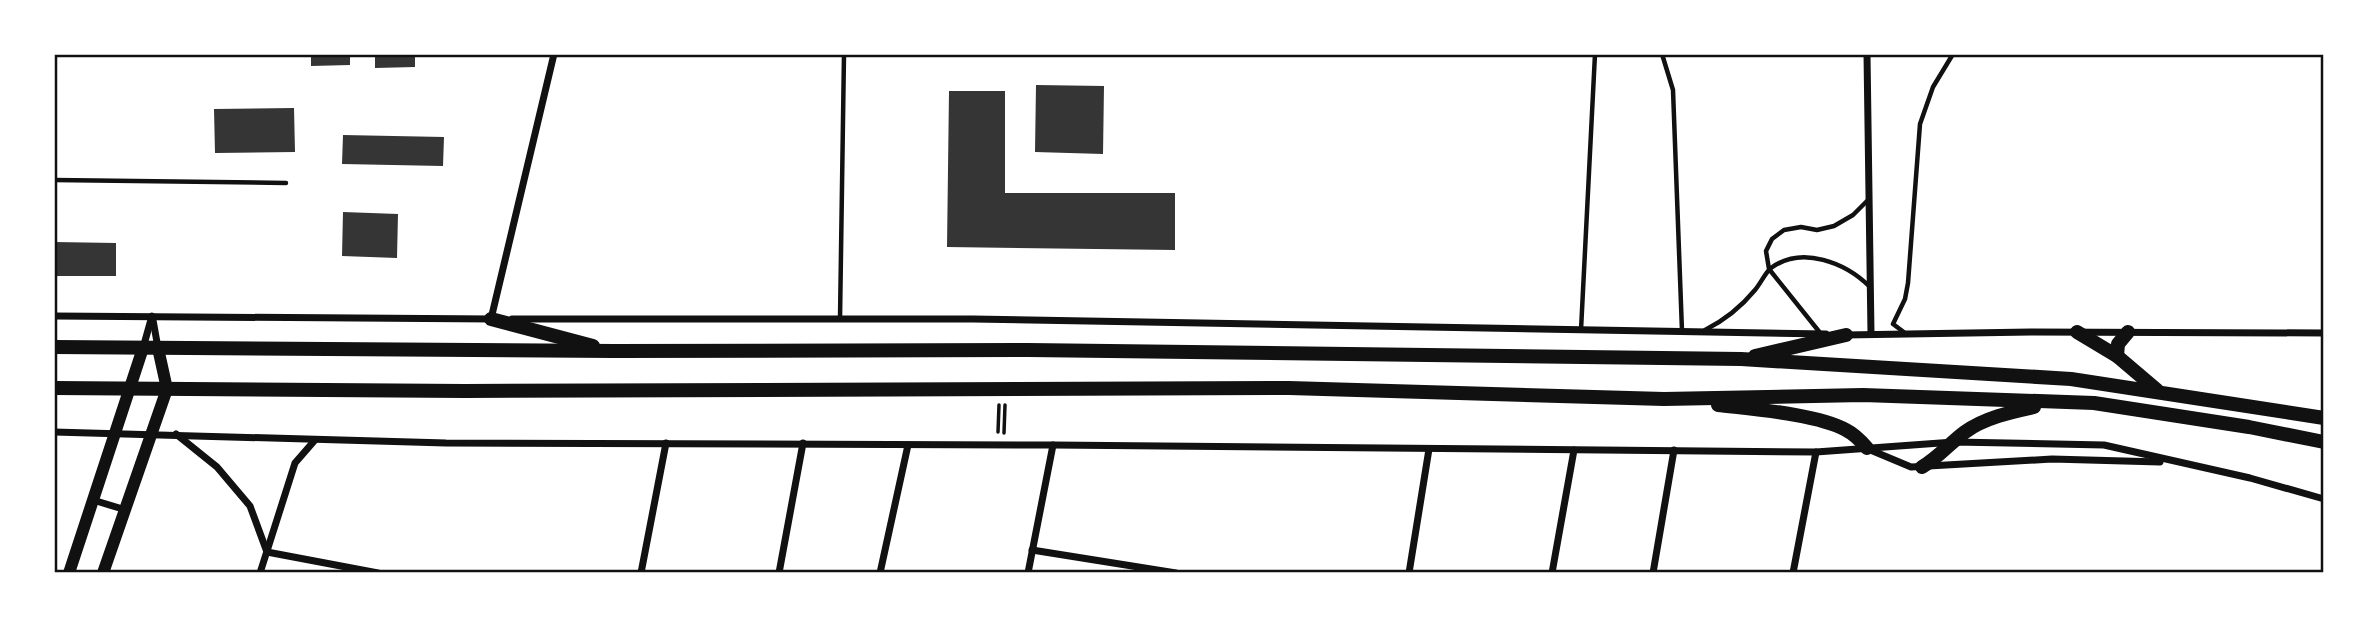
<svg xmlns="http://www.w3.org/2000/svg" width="2378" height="627" font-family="'Alegreya Sans',sans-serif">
	<rect width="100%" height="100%" fill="#fff"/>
	<g fill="#353535">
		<path d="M311 54H350V65L311 66Z"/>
		<path d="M375 54H415V67L375 68Z"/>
		<path d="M1036 85 1104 86 1103 154 1035 152Z"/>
		<path d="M949 91H1005V193H1175V250L947 247Z"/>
		<path d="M294 108 295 152 215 153 214 109Z"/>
		<path d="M343 135 444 137 443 166 342 164Z"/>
		<path d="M343 212 398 214 397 258 342 256Z"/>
		<path d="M54 242 116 243V276H54Z"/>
	</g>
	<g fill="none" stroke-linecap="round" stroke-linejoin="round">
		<g stroke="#111" stroke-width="3.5">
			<path d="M998 432 999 405"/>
			<path d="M1004 433 1005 405"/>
		</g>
		<g stroke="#111" stroke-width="4.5">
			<path d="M1662 54 1673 90 1682 331"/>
			<path d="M54 180 286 183"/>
			<path d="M840 319 844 54"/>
			<path d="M1581 330 1595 54"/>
			<path d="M1705 330C1725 320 1741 307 1755 290 1761 283 1765 273 1771 268 1802 245 1846 263 1870 287"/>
			<path d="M1905 333 1893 324 1905 299 1908 283 1920 124 1933 87 1953 54"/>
			<path d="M1821 334 1769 269 1766 251 1772 239 1784 230 1801 227 1817 230 1834 226 1853 215 1869 199"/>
		</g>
		<g stroke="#111" stroke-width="7">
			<path d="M1867 54 1871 334"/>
			<path d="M54 316 493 319"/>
			<path d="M491 319 554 54"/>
			<path d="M512 319H973L1826 334"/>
			<path d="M153 320 158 348"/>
			<path d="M1845 335 2031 332 2324 333"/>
			<path d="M143 348 152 316"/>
			<path d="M54 432 446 443 1053 445 1816 452 1954 442 2104 445 2250 478 2324 499"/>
			<path d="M176 434 217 467 250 506 267 552"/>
			<path d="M1868 449 1911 467 2052 459 2160 462"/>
			<path d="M93 500 126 510"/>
			<path d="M1032 550 1176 573"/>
			<path d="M267 552 378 573"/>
			<path d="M260 573 295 463 315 440"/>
			<path d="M641 573 666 443"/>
			<path d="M779 573 803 443"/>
			<path d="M880 573 908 445"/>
			<path d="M1028 573 1053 445"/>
			<path d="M1409 573 1429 449"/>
			<path d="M1552 573 1574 450"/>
			<path d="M1653 573 1674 450"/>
			<path d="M1793 573 1816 452"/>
		</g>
		<g stroke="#111" stroke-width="12">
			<path d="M69 573 143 348"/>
			<path d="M103 573 167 389 158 348"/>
		</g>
		<g stroke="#111" stroke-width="14">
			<path d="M491 319 593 346"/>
			<path d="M2077 332 2117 356 2157 390"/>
			<path d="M54 347 614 351 1028 350 1741 359 2071 379 2324 418"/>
			<path d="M1755 356 1846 335"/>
			<path d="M2117 356 2118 344 2128 332"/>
			<path d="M54 388 465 391 1289 388 1664 399 1863 395 2094 403 2249 427 2324 442"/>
			<path d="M1718 405C1751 409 1818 414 1846 430 1854 434 1861 441 1867 448"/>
			<path d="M1922 467C1939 457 1950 443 1965 432 1984 418 2011 412 2034 407"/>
		</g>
	</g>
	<rect width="2378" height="627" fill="none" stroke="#ffffff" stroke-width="112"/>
	<rect x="56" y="56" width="2266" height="515" fill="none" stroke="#111" stroke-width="2.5"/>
</svg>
